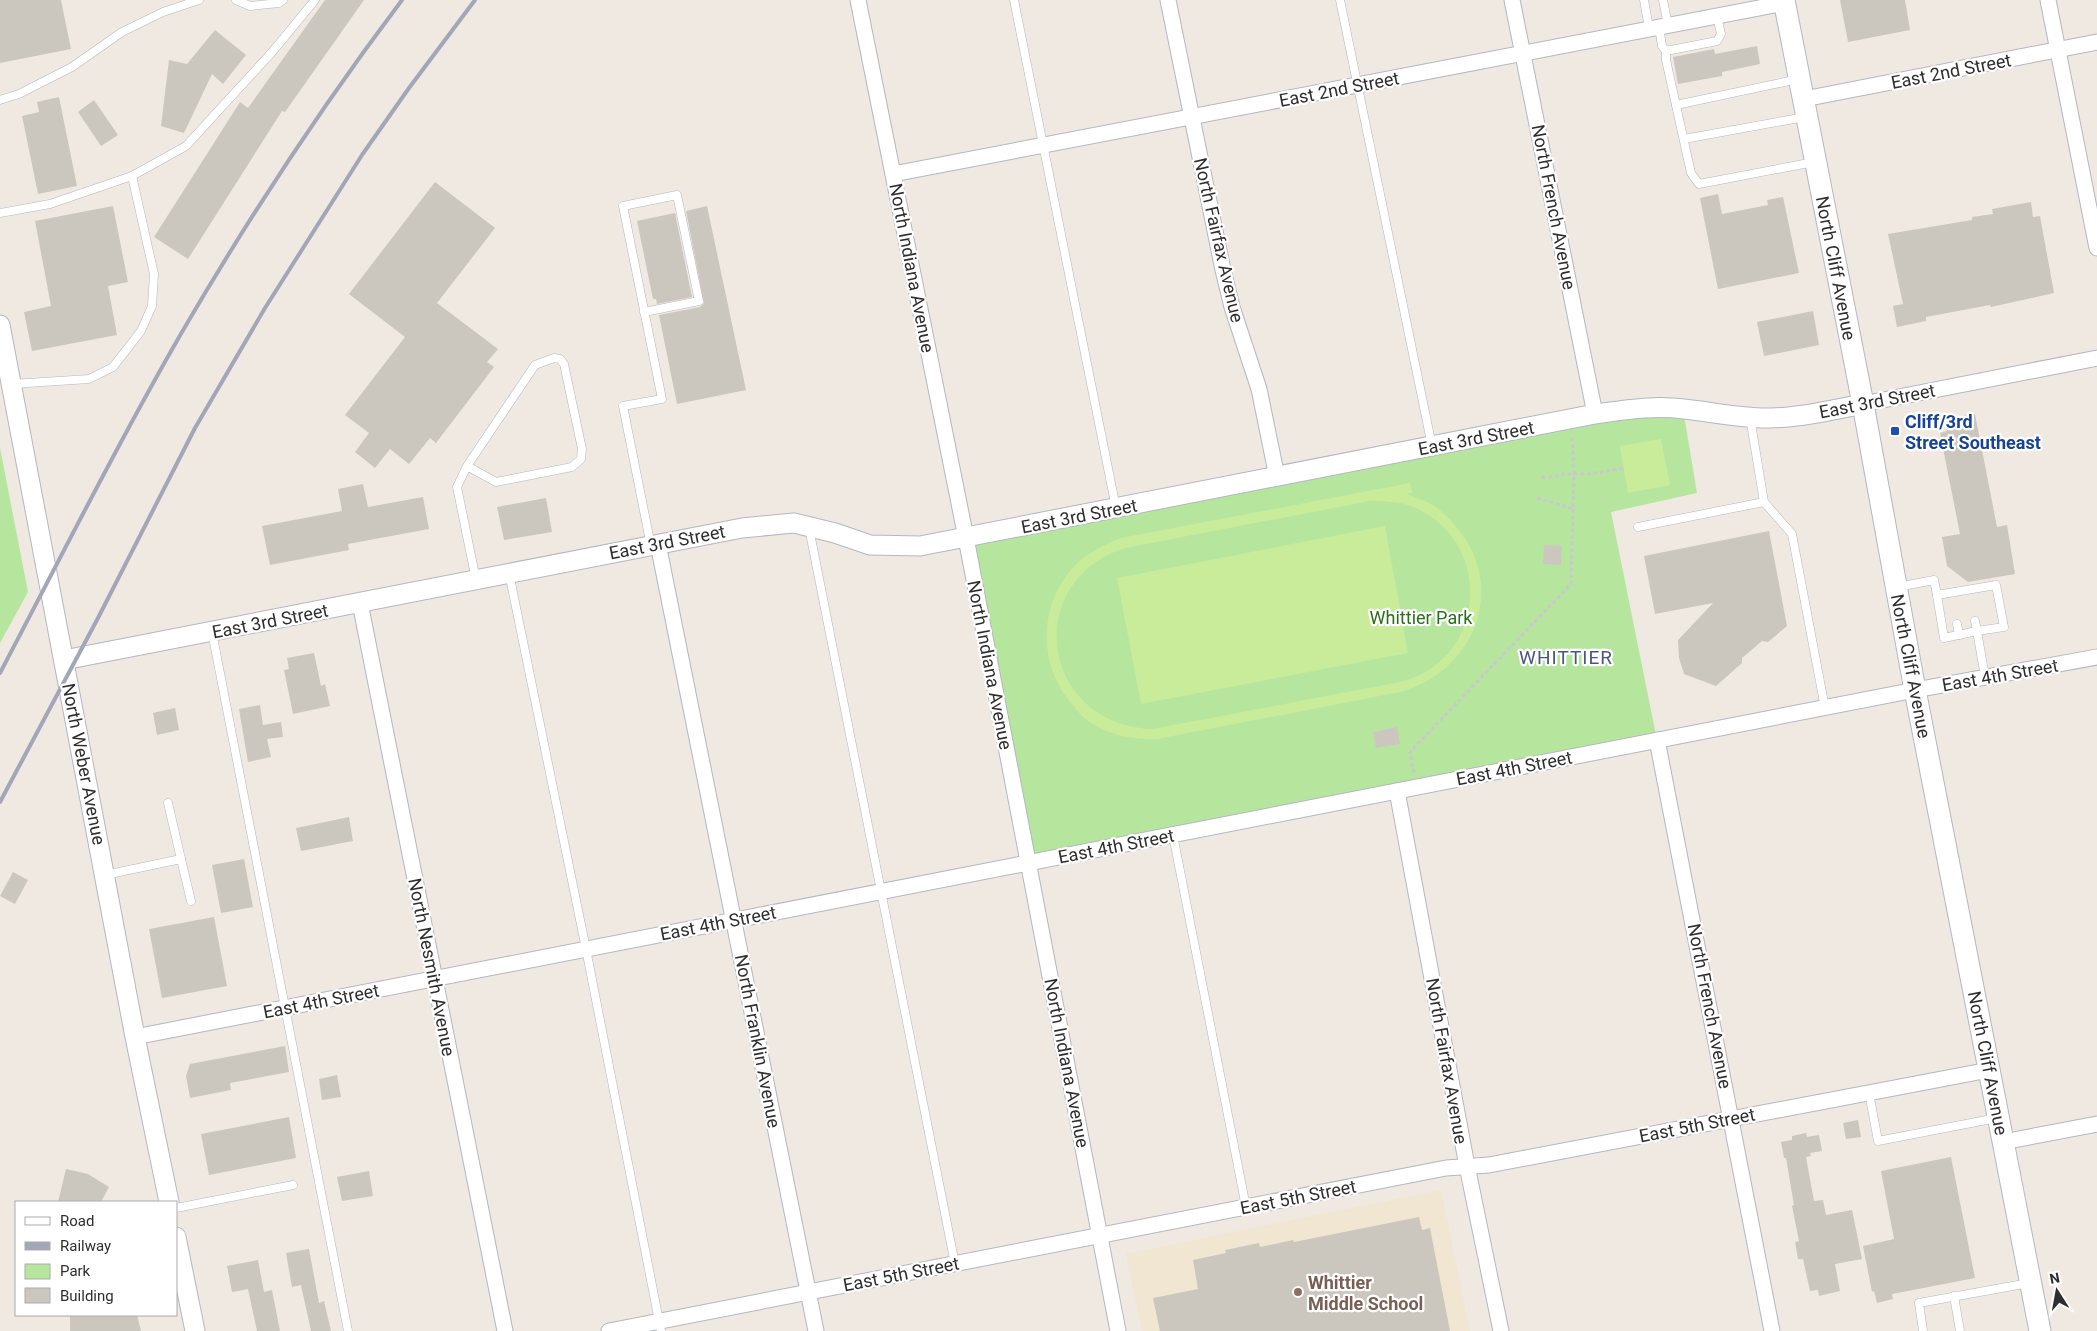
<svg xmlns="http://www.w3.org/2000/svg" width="2097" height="1331" font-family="Roboto,sans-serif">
	<rect width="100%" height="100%" fill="#efe9e1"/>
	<path fill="#f0e6d1" d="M1441 1190 1470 1331H1142L1126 1254Z"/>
	<g fill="#b6e59e">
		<path d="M1683 409 1697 493 1611 512 1657 740 1028 863 966 538 1595 414Z"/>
		<path d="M0 448 28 592 0 643Z"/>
	</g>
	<g fill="#c9ec9a" fill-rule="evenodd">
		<path d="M1661 439 1670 485 1628 493 1620 446Z"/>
		<path d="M1410 483 1412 493 1406 494C1414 497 1423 500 1431 504 1443 511 1453 522 1461 533 1507 594 1470 673 1400 692L1157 739C1133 740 1108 735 1088 721 1082 717 1077 710 1072 704 1039 667 1038 609 1070 571 1083 555 1103 545 1121 538ZM1370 501C1388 501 1407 502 1422 511 1496 552 1482 663 1400 682L1153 729C1040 725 1021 581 1125 548Z"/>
		<path d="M1385 526 1408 653 1141 704 1117 578Z"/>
	</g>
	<g fill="#cbc7bf">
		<path d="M0 0H61L71 49 0 63Z"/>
		<path d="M325 0H364L285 112 282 111 188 259 154 237 240 102 248 108Z"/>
		<path d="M1840 0H1905L1910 30 1848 42Z"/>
		<path d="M215 30 246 55 223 84 212 74 184 133 161 126 169 60 187 64Z"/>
		<path d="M1757 46 1760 64 1722 72V76L1678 84 1673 57 1714 49 1715 54Z"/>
		<path d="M59 97 77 186 38 194 22 116 39 112 37 102Z"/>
		<path d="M94 100 118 135 101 146 78 112Z"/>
		<path d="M435 182 495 228 437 303 498 349 487 362 494 367 436 443 430 438 409 464 390 449 375 468 355 452 369 433 345 415 405 337 349 294Z"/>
		<path d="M1718 194 1722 214 1768 205 1767 200 1783 197 1799 273 1718 289 1700 198Z"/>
		<path d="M2031 202 2033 217 2040 216 2054 293 1991 307 1990 305 1926 317V321L1897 327 1893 306 1903 304 1888 234 1972 220V217L1993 214 1992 209Z"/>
		<path d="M113 206 128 282 108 286 117 335 32 351 24 312 51 306 35 221Z"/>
		<path d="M707 206 746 390 677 404 659 315 700 307 704 303 686 211Z"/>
		<path d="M675 213 692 297 657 304 656 299H653L637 221Z"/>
		<path d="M1813 311 1819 345 1764 356 1757 322Z"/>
		<path d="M1975 414 1997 527 2007 525 2015 574 1968 582 1947 566 1942 537 1960 534 1940 433 1947 431 1946 425 1953 424 1952 418Z"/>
		<path d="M363 484 368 507 423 497 429 529 348 544 349 550 270 565 262 526 342 511 338 489Z"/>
		<path d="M546 498 552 532 504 540 497 507Z"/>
		<path d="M1769 531 1787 626 1768 642 1762 641 1742 658V663L1716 686 1684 674 1679 658 1678 640 1713 603 1655 614 1644 556Z"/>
		<path d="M1544 545 1562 546 1561 565 1543 564Z"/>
		<path d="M314 653 321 686 325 684 330 706 293 714 284 670 289 669 287 658Z"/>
		<path d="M260 705 263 725 281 722 283 737 267 739 271 757 248 762 239 709Z"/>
		<path d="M175 708 179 730 157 735 153 713Z"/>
		<path d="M1397 727 1400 744 1376 748 1373 732Z"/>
		<path d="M349 817 353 841 301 851 296 828Z"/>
		<path d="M244 859 253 907 221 913 212 865Z"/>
		<path d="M13 872 28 880 15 904 0 896Z"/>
		<path d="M214 917 227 986 162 998 149 929Z"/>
		<path d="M285 1046 289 1072 230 1083 231 1090 190 1098 186 1076 190 1064Z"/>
		<path d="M337 1075 341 1097 322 1100 319 1079Z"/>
		<path d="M289 1117 296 1158 209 1175 201 1134Z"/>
		<path d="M1858 1120 1861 1137 1846 1139 1843 1123Z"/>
		<path d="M1806 1133 1807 1137 1819 1135 1822 1151 1810 1153 1811 1156 1806 1157 1814 1201 1823 1200 1826 1215 1852 1210 1862 1259 1835 1264 1840 1291 1819 1296 1818 1290 1810 1291 1803 1259H1798L1795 1242 1799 1241 1792 1206 1794 1205 1786 1158H1784L1781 1142 1792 1140V1136Z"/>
		<path d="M1951 1157 1975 1278 1892 1294 1893 1299 1877 1303 1874 1291 1872 1292 1863 1246 1894 1239 1881 1171Z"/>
		<path d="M66 1169 88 1174 109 1187 101 1202H58Z"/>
		<path d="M369 1171 373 1196 342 1201 337 1177Z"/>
		<path d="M1419 1217 1422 1230 1430 1228 1450 1331H1160L1153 1298 1198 1289 1193 1260 1226 1253 1225 1250 1259 1243 1260 1247 1293 1240 1294 1242Z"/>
		<path d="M309 1249 319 1303 324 1301 331 1331H311L301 1285 292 1287 286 1253Z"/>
		<path d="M258 1260 264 1292 272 1290 280 1331H257L248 1289 232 1292 227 1266Z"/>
		<path d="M70 1315H137L141 1331H70Z"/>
	</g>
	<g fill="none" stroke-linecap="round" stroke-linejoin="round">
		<g stroke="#b4b7c1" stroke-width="9">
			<g id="service">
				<path d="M236 0 250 6 279 3 283 0"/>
				<path d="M1014 0 1116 508"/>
				<path d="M1340 0 1432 446"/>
				<path d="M1644 0 1649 28"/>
				<path d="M1663 0 1668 25"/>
				<path d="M1659 27 1662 46 1666 51 1717 41 1721 34 1717 16"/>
				<path d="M1666 51V60L1691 173 1699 184 1814 162"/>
				<path d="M0 100 19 94 72 67 122 32 163 12 199 0"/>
				<path d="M1676 105 1799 79"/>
				<path d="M1684 139 1805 117"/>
				<path d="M0 213 50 204 132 176 186 146 273 51 315 0"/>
				<path d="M644 312 699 301 677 195 623 206 662 399 623 406 651 546"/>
				<path d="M12 384 89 379 113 367 141 331 152 306 154 274 132 176"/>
				<path d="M1750 417 1764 502 1792 534 1825 708"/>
				<path d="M467 466 496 482 572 467 581 459 582 449 564 364 560 359 554 358 535 365 467 466 457 487 476 580"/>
				<path d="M1638 527 1764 502"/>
				<path d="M809 528 955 1264"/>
				<path d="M509 573 586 949 661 1331"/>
				<path d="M1898 587 1934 580 1937 595 1996 585 2004 627 1977 631 1985 677"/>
				<path d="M1937 595 1944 638 1977 631 1975 621"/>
				<path d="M1957 624 1959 635"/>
				<path d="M212 632 348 1331"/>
				<path d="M1173 835 1246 1207"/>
				<path d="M181 859 191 901"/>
				<path d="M105 875 181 859 168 803"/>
				<path d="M1869 1093 1878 1141 1997 1118"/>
				<path d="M176 1208 293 1185"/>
				<path d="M1954 1296 1960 1331"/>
				<path d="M1923 1331 1919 1303 2029 1283"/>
			</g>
		</g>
		<g stroke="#b4b7c1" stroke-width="17">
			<g id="minor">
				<path d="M858 0 966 538 1118 1331"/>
				<path d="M1168 0 1223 270 1232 307 1259 389 1277 477"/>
				<path d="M1512 0 1595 414"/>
				<path d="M2048 0 2097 248"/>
				<path d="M1804 99 2097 42"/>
				<path d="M893 174 1785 3"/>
				<path d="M1863 404 2097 358"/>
				<path d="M658 544 816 1331"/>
				<path d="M360 603 505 1331"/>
				<path d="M1657 740 1772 1331"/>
				<path d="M1397 791 1467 1166 1501 1331"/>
				<path d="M135 1037 1915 690 2097 657"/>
				<path d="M2003 1142 2097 1124"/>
				<path d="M609 1331 1446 1168 1489 1165 1989 1070"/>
			</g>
		</g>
		<g stroke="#b4b7c1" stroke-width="21">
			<g id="tertiary">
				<path d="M0 325 135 1037 169 1202"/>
				<path d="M64 660 742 528 794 523 835 533 870 545 920 546 1595 414C1625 410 1654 405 1684 409 1713 412 1742 419 1771 418 1802 417 1833 410 1863 404"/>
				<path d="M176 1237 195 1331"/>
			</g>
		</g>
		<g stroke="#b4b7c1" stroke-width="23">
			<path id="secondary" d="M1784 0 1863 404 1915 690 2040 1331"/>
		</g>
		<g stroke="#c9c9c9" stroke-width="3" stroke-dasharray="4 2.5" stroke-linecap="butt">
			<path d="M1542 477 1548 478 1564 474H1589L1624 468"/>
			<path d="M1537 498 1574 509"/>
			<path d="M1414 773 1410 752 1571 584 1574 473 1572 435"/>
		</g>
		<use href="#service" stroke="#fff" stroke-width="8"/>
		<use href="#minor" stroke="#fff" stroke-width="15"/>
		<use href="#tertiary" stroke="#fff" stroke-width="19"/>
		<use href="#secondary" stroke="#fff" stroke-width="21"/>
		<g stroke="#a3a6b8" stroke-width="4">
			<path d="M0 673C60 559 118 443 182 332 249 217 322 106 402 0"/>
			<path d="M0 802 98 618 195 428 265 308 362 155 409 88 475 0"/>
		</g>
	</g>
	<rect fill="#1a4fb4" stroke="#fff" stroke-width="2" x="1890" y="426" width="10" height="10" rx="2.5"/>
	<circle fill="#8d6e63" stroke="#fff" stroke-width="2" cx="1298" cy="1292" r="5"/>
	<g text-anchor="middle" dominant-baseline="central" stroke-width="4.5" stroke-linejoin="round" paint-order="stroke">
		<g font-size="18" fill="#2e2e2e" stroke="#fff">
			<text transform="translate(1951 71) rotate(-11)">East 2nd Street</text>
			<text transform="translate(1339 89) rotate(-11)">East 2nd Street</text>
			<text transform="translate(1554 207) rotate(79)">North French Avenue</text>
			<text transform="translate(1219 240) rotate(77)">North Fairfax Avenue</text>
			<text transform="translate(912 268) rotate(79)">North Indiana Avenue</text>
			<text transform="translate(1836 268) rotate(79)">North Cliff Avenue</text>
			<text transform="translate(1877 401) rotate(-11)">East 3rd Street</text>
			<text transform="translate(1476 438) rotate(-11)">East 3rd Street</text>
			<text transform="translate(1079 516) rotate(-11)">East 3rd Street</text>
			<text transform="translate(667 542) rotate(-11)">East 3rd Street</text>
			<text transform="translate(270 621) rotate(-11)">East 3rd Street</text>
			<text transform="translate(990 665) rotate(79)">North Indiana Avenue</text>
			<text transform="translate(1911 666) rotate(79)">North Cliff Avenue</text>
			<text transform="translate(2000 675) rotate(-10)">East 4th Street</text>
			<text transform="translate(84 764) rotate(79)">North Weber Avenue</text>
			<text transform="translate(1514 768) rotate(-11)">East 4th Street</text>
			<text transform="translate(1116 846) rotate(-11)">East 4th Street</text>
			<text transform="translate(718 923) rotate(-11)">East 4th Street</text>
			<text transform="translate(432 967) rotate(79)">North Nesmith Avenue</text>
			<text transform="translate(321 1001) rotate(-11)">East 4th Street</text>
			<text transform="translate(1710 1006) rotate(79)">North French Avenue</text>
			<text transform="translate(758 1041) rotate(79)">North Franklin Avenue</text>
			<text transform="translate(1447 1061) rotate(80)">North Fairfax Avenue</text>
			<text transform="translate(1067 1063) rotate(79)">North Indiana Avenue</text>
			<text transform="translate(1988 1063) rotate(79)">North Cliff Avenue</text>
			<text transform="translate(1697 1125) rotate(-11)">East 5th Street</text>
			<text transform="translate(1298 1197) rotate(-11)">East 5th Street</text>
			<text transform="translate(901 1274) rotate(-11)">East 5th Street</text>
		</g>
		<g font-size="18" font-weight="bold" fill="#164399" stroke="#fff" text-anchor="start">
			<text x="1905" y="421">Cliff/3rd<tspan x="1905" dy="21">Street Southeast</tspan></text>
		</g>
		<g font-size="18" fill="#2c6e1b" stroke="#fff">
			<text x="1421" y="617">Whittier Park</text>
		</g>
		<g font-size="18" font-weight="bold" fill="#785e54" stroke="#fff" text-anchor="start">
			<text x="1308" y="1282">Whittier<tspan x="1308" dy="21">Middle School</tspan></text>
		</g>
		<g font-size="19" letter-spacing="1" fill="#4d5680" stroke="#fff">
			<text x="1566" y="657">WHITTIER</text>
		</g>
	</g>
	<rect x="15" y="1201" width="162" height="115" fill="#ffffff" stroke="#ababab"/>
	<rect x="25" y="1217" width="25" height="8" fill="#ffffff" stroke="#ababab"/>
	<text x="60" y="1226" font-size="15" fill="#2e2e2e">Road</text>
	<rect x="25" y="1242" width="25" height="8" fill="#a3a6b8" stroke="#ababab"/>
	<text x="60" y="1251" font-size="15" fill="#2e2e2e">Railway</text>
	<rect x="25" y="1264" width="25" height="15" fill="#b6e59e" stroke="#ababab"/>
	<text x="60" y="1276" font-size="15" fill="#2e2e2e">Park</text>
	<rect x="25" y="1288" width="25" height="15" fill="#cbc7bf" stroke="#ababab"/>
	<text x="60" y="1301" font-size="15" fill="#2e2e2e">Building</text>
	<g transform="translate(2057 1291) rotate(349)" stroke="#ffffff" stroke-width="4" paint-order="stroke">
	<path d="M0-4L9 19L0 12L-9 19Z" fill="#2e2e2e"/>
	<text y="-8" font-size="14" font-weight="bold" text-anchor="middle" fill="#2e2e2e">N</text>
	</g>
</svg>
